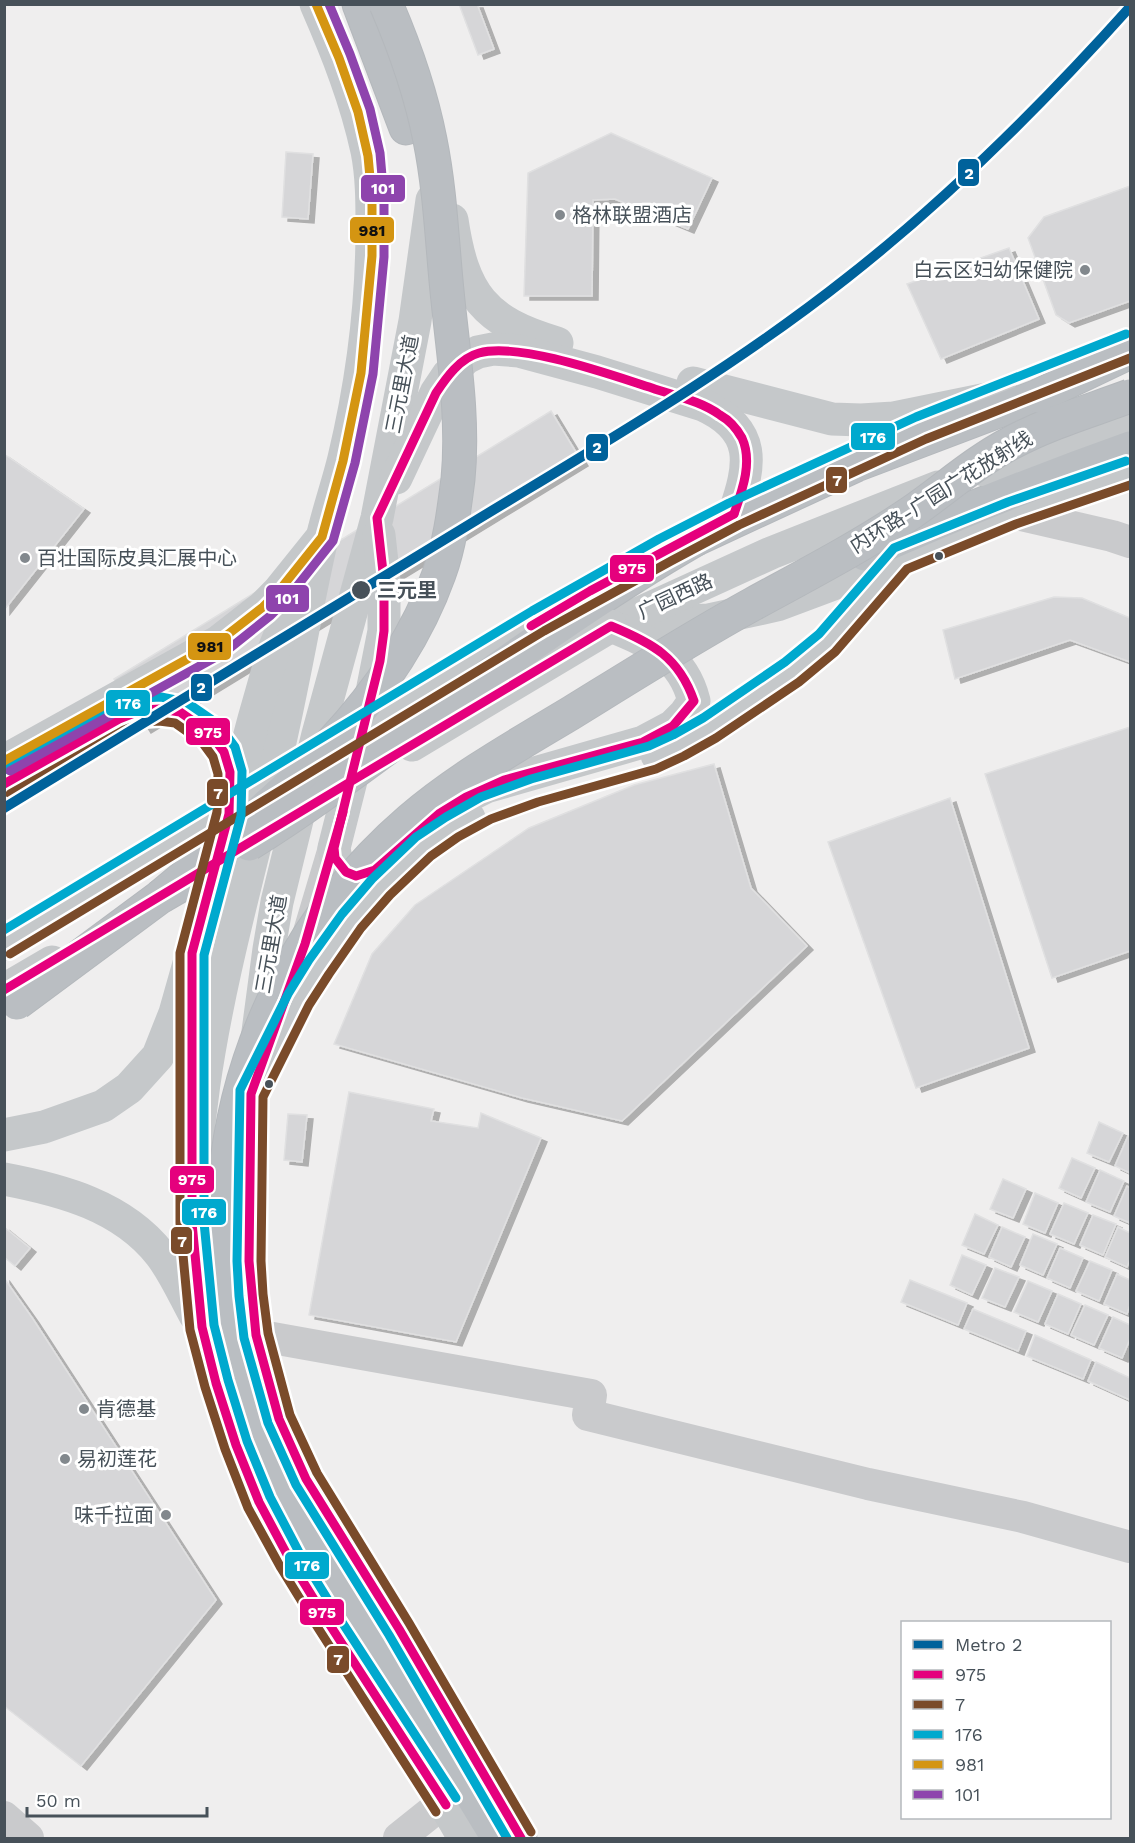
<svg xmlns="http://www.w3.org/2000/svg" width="1135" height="1843" font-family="'Work Sans','Noto Sans SC',sans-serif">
	<defs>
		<filter id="shadow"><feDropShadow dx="6" dy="4" stdDeviation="0" flood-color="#0004"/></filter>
	</defs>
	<rect width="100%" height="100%" fill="#efeeee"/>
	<g fill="#d6d6d8" stroke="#e0e0e1" stroke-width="1.5" filter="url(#shadow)">
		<path d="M459 4H477L494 49 478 55Z"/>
		<path d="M611 133 712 178 688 229 615 199 593 200 592 296H524L528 173Z"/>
		<path d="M286 152 313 154 308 219 282 217Z"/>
		<path d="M1130 186V301L1069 323 1056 315 1028 238 1044 217Z"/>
		<path d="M1009 248 1039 319 941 359 907 284Z"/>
		<path d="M551 411 582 462 145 729 114 679Z"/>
		<path d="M4 454 84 509 4 610Z"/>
		<path d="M1054 597 1082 598 1130 618V662L1070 640 955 679 943 630Z"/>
		<path d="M1130 727V951L1052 978 985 774Z"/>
		<path d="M714 764 751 888 807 946 622 1121 522 1098 334 1044 372 954 415 905 529 828 634 785Z"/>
		<path d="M950 798 1029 1048 916 1088 828 842Z"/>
		<path d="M349 1092 434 1109 431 1121 478 1128 481 1113 541 1138 456 1342 309 1315Z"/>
		<path d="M288 1114 307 1115 302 1162 284 1160Z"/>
		<path d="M1099 1122 1123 1133 1109 1162 1087 1153Z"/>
		<path d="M1128 1136 1130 1137V1173L1115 1166Z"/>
		<path d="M1072 1158 1095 1168 1081 1198 1059 1188Z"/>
		<path d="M1100 1170 1124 1181 1110 1212 1086 1202Z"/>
		<path d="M1003 1179 1026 1189 1013 1218 990 1209Z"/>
		<path d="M1127 1186 1130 1188V1223L1114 1216Z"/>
		<path d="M1035 1193 1058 1203 1045 1233 1023 1224Z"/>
		<path d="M1064 1203 1088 1213 1074 1244 1050 1234Z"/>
		<path d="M975 1214 998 1225 984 1254 962 1245Z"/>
		<path d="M1093 1215 1116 1224 1103 1255 1080 1245Z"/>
		<path d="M4 1227 30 1248 15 1266 4 1257Z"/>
		<path d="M1002 1227 1025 1237 1011 1267 989 1257Z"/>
		<path d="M1118 1227 1130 1233V1260L1127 1267 1105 1257Z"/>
		<path d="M1033 1234 1057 1244 1043 1275 1020 1265Z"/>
		<path d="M1060 1248 1083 1258 1070 1288 1047 1278Z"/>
		<path d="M962 1255 986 1265 972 1295 950 1285Z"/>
		<path d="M1090 1261 1112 1270 1099 1301 1076 1291Z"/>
		<path d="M995 1268 1019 1277 1005 1307 982 1298Z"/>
		<path d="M1117 1274 1130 1280V1305L1127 1314 1104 1304Z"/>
		<path d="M4 1278 33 1319 216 1600 81 1766 4 1706Z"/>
		<path d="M910 1280 967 1303 958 1325 901 1302Z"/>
		<path d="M1028 1281 1052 1291 1038 1322 1014 1312Z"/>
		<path d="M1058 1294 1081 1304 1068 1334 1045 1324Z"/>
		<path d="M1085 1305 1108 1315 1094 1345 1071 1335Z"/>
		<path d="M973 1309 1026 1331 1018 1351 964 1329Z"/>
		<path d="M1113 1317 1130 1325V1339L1122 1358 1099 1348Z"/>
		<path d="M1035 1335 1091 1360 1083 1379 1027 1356Z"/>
		<path d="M1096 1362 1130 1378V1400L1088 1381Z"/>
	</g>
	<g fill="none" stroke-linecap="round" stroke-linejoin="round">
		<g stroke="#b4b8bc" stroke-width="35">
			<g id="highway">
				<path d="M359 4 406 128"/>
				<path d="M696 539 856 465 1038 396"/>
				<path d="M865 554C952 515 1040 480 1130 448"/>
				<path d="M420 1710 498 1838"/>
			</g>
		</g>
		<g stroke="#c9cacc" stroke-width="32">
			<path d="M1012 513 1112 536 1130 542"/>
			<path d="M309 932 334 848"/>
			<path d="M256 1335 591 1395 588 1415 868 1484 1023 1517 1130 1547"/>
			<path d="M4 1817 28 1838"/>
			<path d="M399 1838 444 1802"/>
		</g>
		<g stroke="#c5c8ca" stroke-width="33">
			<path d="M316 4C337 52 356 100 367 151 372 176 372 202 372 228 372 306 362 383 344 458 337 487 327 514 321 543 303 622 291 701 271 780 228 961 173 1135 202 1324 206 1352 215 1381 224 1408 234 1439 244 1469 258 1499 274 1534 294 1567 315 1600 363 1680 419 1757 464 1838"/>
			<path d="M432 200 415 321 377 518 318 734 277 902 269 949 253 1069 249 1261 256 1335 279 1419 306 1479 399 1629 521 1838"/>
			<path d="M452 220C463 294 484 322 557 343"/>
			<path d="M693 383 832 419 861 420 894 418 1002 396"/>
			<path d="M984 470 1130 415"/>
			<path d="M396 478 436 393 448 375 466 358 478 352 493 349 519 351 597 372 703 405C758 430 751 465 734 514"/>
			<path d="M625 625 708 620 777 605 900 559 1012 513 1130 472"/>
			<path d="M611 626 771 553 938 487"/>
			<path d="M371 697 384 631V581L379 535"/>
			<path d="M105 727C122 717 139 709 158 709 190 708 227 741 230 772 231 778 230 785 230 791"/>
			<path d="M358 753 334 848C337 874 358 884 379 867"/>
			<path d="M657 755 678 746 709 728 792 672 827 643 900 559"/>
			<path d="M4 761 218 642 263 607 278 592 319 541"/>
			<path d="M433 819 466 797 486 787 643 742 673 726 685 714 694 701C683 656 650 642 611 626"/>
			<path d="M260 1077C273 1051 284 1024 299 999 339 927 396 858 469 818"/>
			<path d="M4 1135 44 1127 103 1106 129 1088 158 1056 175 1013 192 953 254 719 273 652 292 605"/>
			<path d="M4 1179C62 1190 122 1206 160 1254 174 1272 184 1295 195 1315"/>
		</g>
		<use href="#highway" stroke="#babec2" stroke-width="33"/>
		<g stroke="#b4b8bc" stroke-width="35" stroke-linecap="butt">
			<g id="highway-bridge">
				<path d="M1038 396 1130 352"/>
				<path d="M249 844C302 811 352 774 402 737 498 668 594 598 696 539"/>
				<path d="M160 897C269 806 390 712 439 574 450 544 454 510 458 479 464 417 453 353 447 291 442 241 440 189 430 140 421 94 405 48 386 4"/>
				<path d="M17 1003 160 897 179 886"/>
				<path d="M420 1710C396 1674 373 1638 350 1602 317 1550 284 1499 260 1441 226 1358 216 1268 225 1179 238 1041 304 911 410 820 459 778 516 746 571 713 631 676 691 638 753 604 806 575 862 546 912 512 945 489 975 462 1011 443 1048 423 1090 411 1130 396"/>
			</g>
		</g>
		<g stroke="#c5c8ca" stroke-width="33">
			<path d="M412 745 611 626"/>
			<path d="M4 944 562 607"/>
			<path d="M4 990 52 962"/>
		</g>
		<use href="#highway-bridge" stroke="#babec2" stroke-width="33"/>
		<g stroke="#fff" stroke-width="14">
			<g id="bus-1">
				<path d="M531 626 590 591 734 514"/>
				<path d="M611 626C652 643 679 657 694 701L673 726 643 742 504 780 466 797 440 813 375 870 356 876 346 872 335 858 334 848 350 782Z"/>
				<path d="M350 782 380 661 384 631V581L377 518 436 393C446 378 460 358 479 353 520 342 611 375 652 388 675 396 701 401 720 415 729 420 737 429 742 438 753 462 742 491 734 514"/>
				<path d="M4 784 119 719 142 710 160 709 180 712 210 733 224 752 230 772 229 814 192 953V1223L202 1327 216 1383 236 1445 259 1502 291 1562 328 1622 446 1805"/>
				<path d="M343 812 305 944 251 1094 249 1261 256 1335 279 1419 306 1479 399 1629 521 1838"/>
				<path d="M4 990 350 782"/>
			</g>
		</g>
		<g stroke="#fff" stroke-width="14">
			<g id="bus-2">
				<path d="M10 794 124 730 145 722 159 721 175 723 202 742 213 757 218 774 217 812 180 953V1223L190 1330 205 1387 225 1449 248 1508 281 1568 318 1628 436 1812"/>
				<path d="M10 954 544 631 671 561 739 525 926 439 1130 358"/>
				<path d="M531 1832 409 1623 317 1473 290 1415 268 1333 263 1294 261 1261 263 1097 309 1005 329 974 361 928 390 895 431 856 458 837 491 819 538 802 656 769 684 756 716 738 799 682 835 652 907 569 1016 524 1130 485"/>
			</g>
		</g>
		<g stroke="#fff" stroke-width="14">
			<g id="bus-3">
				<path d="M4 770 113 709 141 698 161 697 186 702 218 724 235 747 242 771 241 816 204 955V1222L214 1325 228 1380 247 1441 270 1497 301 1556 338 1616 456 1798"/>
				<path d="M4 930 532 611 659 539 729 503 916 417 1126 334"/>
				<path d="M507 1838 389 1635 296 1485 268 1423 244 1338 239 1296 237 1261 240 1090 288 994 309 960 342 914 372 879 416 837 446 817 481 797 531 779 649 746 673 735 703 718 785 662 819 634 894 548 1008 502 1126 461"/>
			</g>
		</g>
		<g stroke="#fff" stroke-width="14">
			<path id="bus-4" d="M4 761 218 642 263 607 278 592 322 537 343 461 361 373 372 256V199L368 156 358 112 339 58 316 4"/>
		</g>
		<g stroke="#fff" stroke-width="14">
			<path id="bus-5" d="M10 771 225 652 270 616 286 600 333 541 355 463 373 374 384 257V199L380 153 370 109 350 54 329 4"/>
		</g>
		<use href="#bus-1" stroke="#e5007d" stroke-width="9"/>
		<use href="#bus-2" stroke="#7a4b2a" stroke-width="9"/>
		<use href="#bus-3" stroke="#00a9ce" stroke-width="9"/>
		<use href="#bus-4" stroke="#d49512" stroke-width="9"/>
		<use href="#bus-5" stroke="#8e44ad" stroke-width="9"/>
		<g stroke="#fff" stroke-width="15">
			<path id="metro-1" d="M4 808C161 712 318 616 475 521 602 444 732 369 848 277 951 196 1043 104 1130 7"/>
		</g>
		<use href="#metro-1" stroke="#00629b" stroke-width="10"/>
	</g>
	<g fill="#82888d" stroke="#fff" stroke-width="2">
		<circle cx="560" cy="215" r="6"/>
		<circle cx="1085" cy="270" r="6"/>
		<circle cx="25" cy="558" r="6"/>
		<circle cx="84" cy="1409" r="6"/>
		<circle cx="65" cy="1459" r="6"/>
		<circle cx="166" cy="1515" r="6"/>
	</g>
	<g fill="#475159" stroke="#fff" stroke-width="2">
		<circle cx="939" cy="556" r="5"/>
		<circle cx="361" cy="590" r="10"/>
		<circle cx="269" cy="1084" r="5"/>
	</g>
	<g text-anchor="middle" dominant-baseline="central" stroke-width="6" stroke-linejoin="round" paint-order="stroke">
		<g font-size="20" fill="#475159" stroke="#fff" text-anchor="start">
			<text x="572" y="215">格林联盟酒店</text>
			<text x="1073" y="270" text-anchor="end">白云区妇幼保健院</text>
			<text x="37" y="558">百壮国际皮具汇展中心</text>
			<text x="96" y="1409">肯德基</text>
			<text x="77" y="1459">易初莲花</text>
			<text x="154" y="1515" text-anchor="end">味千拉面</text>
		</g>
		<g font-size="20" fill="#475159" stroke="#fff">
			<text transform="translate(402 384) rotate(-79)">三元里大道</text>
			<text transform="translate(941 492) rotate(-32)">内环路-广园广花放射线</text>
			<text transform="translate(675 596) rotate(-25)">广园西路</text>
			<text transform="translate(271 944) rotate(-80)">三元里大道</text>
		</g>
		<g font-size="20" font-weight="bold" fill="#475159" stroke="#fff" text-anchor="start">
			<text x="377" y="590">三元里</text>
		</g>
	</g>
	<g stroke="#fff" stroke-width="2">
		<rect x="957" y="158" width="23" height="29" rx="6" fill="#00629b"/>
		<rect x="360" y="174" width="46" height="29" rx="6" fill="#8e44ad"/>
		<rect x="349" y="216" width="46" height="28" rx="6" fill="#d49512"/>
		<rect x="850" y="422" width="46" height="29" rx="6" fill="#00a9ce"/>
		<rect x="585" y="433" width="24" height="29" rx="6" fill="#00629b"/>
		<rect x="825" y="466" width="23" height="28" rx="6" fill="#7a4b2a"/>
		<rect x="609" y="554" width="46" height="29" rx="6" fill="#e5007d"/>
		<rect x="265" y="584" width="45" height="29" rx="6" fill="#8e44ad"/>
		<rect x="187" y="632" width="45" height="29" rx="6" fill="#d49512"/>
		<rect x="190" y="673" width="23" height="29" rx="6" fill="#00629b"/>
		<rect x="105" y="689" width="46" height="28" rx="6" fill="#00a9ce"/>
		<rect x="185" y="717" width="46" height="29" rx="6" fill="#e5007d"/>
		<rect x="206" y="778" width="23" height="29" rx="6" fill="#7a4b2a"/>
		<rect x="169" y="1165" width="46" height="29" rx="6" fill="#e5007d"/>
		<rect x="181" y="1198" width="46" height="28" rx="6" fill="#00a9ce"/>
		<rect x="170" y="1226" width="23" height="29" rx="6" fill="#7a4b2a"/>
		<rect x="284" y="1551" width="46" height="29" rx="6" fill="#00a9ce"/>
		<rect x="299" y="1598" width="46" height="28" rx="6" fill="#e5007d"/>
		<rect x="326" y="1645" width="24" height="29" rx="6" fill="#7a4b2a"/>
	</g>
	<g font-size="16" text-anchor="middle" font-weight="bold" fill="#fff">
		<text x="969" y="179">2</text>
		<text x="383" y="194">101</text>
		<text x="873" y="443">176</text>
		<text x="597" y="453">2</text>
		<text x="837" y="486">7</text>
		<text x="632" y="574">975</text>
		<text x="287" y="604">101</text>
		<text x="201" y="693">2</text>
		<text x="128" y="709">176</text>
		<text x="208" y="738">975</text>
		<text x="218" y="799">7</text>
		<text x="192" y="1185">975</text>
		<text x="204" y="1218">176</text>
		<text x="182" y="1247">7</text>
		<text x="307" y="1571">176</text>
		<text x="322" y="1618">975</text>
		<text x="338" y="1665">7</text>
	</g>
	<g font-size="16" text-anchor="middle" font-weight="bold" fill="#111">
		<text x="372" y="236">981</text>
		<text x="210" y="652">981</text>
	</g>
	<rect width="1135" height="1843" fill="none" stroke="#475159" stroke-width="12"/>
	<rect x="901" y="1621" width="210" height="198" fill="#ffffff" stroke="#b5b9bd" stroke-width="1.5"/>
	<rect x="913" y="1640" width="30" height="9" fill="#00629b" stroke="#b5b9bd" stroke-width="1.5"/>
	<text x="955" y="1651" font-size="18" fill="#475159">Metro 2</text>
	<rect x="913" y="1670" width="30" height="9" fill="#e5007d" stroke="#b5b9bd" stroke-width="1.5"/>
	<text x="955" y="1681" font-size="18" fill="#475159">975</text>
	<rect x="913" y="1700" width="30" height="9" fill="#7a4b2a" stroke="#b5b9bd" stroke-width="1.5"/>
	<text x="955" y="1711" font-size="18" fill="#475159">7</text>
	<rect x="913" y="1730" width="30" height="9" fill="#00a9ce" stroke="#b5b9bd" stroke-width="1.5"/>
	<text x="955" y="1741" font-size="18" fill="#475159">176</text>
	<rect x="913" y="1760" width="30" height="9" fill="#d49512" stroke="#b5b9bd" stroke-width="1.5"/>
	<text x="955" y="1771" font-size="18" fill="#475159">981</text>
	<rect x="913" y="1790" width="30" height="9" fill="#8e44ad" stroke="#b5b9bd" stroke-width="1.5"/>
	<text x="955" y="1801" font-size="18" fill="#475159">101</text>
	<path d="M27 1807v9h180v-9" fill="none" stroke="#475159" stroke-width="3"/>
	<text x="36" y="1807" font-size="18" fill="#475159" stroke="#ffffff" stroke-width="4.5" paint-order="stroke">50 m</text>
</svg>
